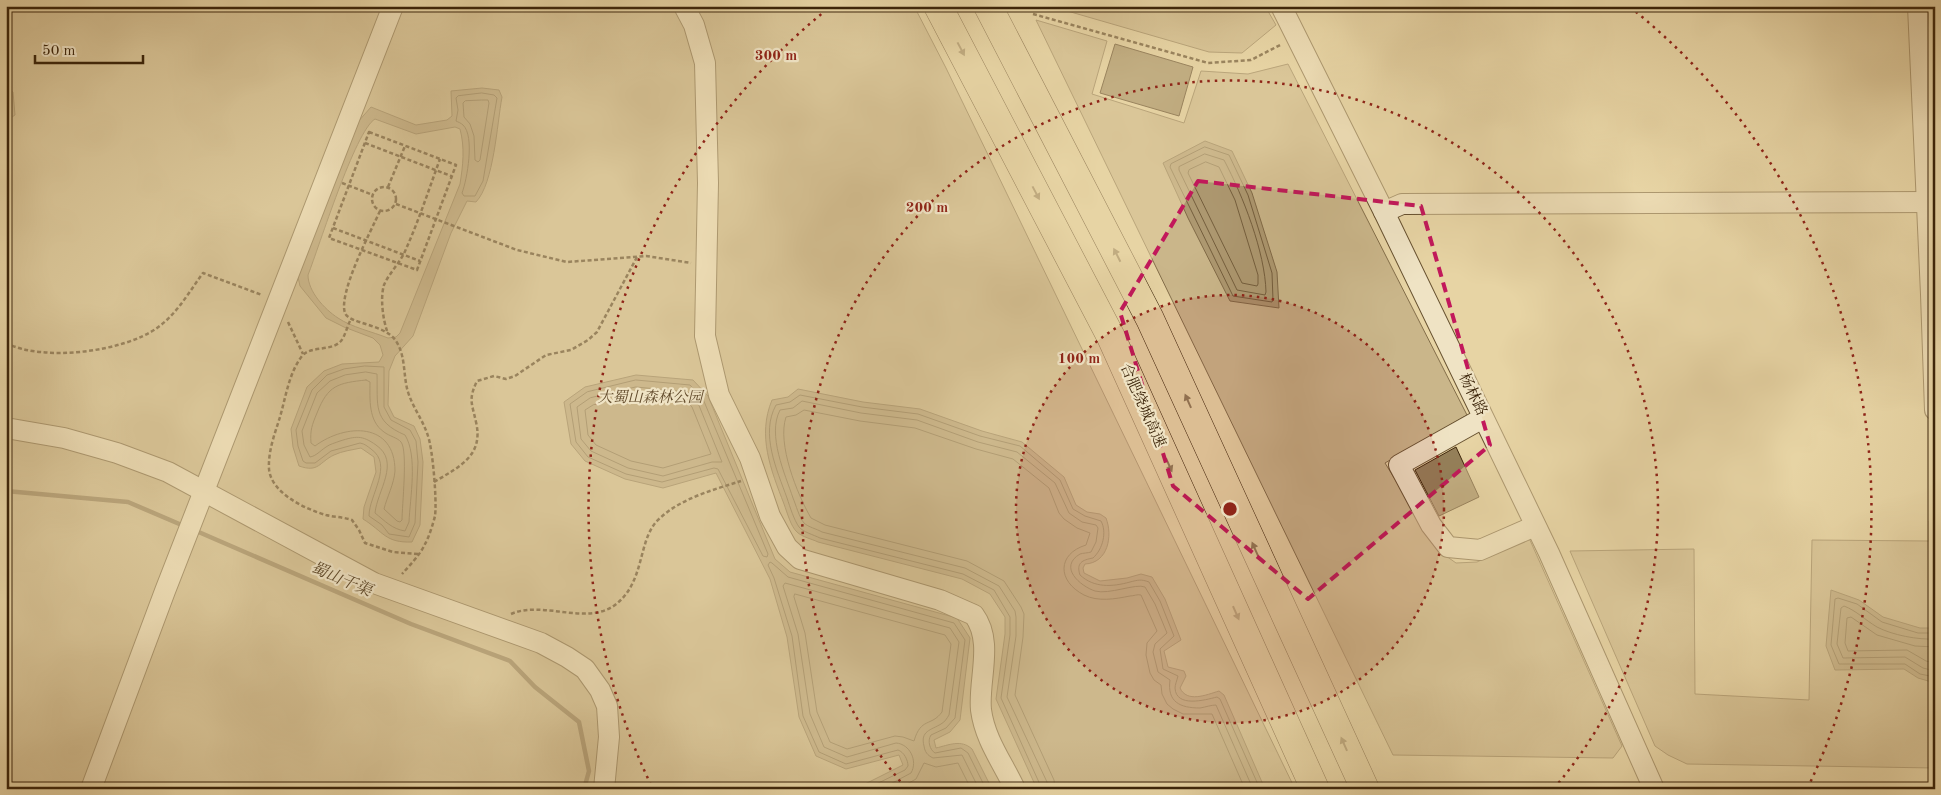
<svg xmlns="http://www.w3.org/2000/svg" width="1941" height="795" font-family="'Old Standard TT','Noto Serif SC',serif">
	<rect width="100%" height="100%" fill="#e7d4a4"/>
	<filter id="stains"><feTurbulence type="fractalNoise" baseFrequency=".004" numOctaves="4"/><feColorMatrix values="0 0 0 0 .2 0 0 0 0 .09 0 0 0 0 .02 0 0 0 .5 -.17"/></filter>
	<radialGradient id="worn" r=".72"><stop offset=".6" stop-color="#630" stop-opacity="0"/><stop offset="1" stop-color="#630" stop-opacity=".3"/></radialGradient>
	<g fill="#cab68a" stroke="#836e4a">
		<path d="M6 6H914L946 68 1295 789H6Z"/>
		<path d="M1050 6H1265L1276 25 1242 53 1209 52Z"/>
		<path d="M1036 20 1107 41 1092 94 1184 123 1201 71 1248 74 1288 64 1467 415 1385 463 1439 551 1456 563 1477 562 1529 538 1622 746 1613 758 1393 755Z"/>
		<path d="M1929 521H1935V768L1687 764 1668 755 1655 746 1570 551 1694 549 1695 694 1809 700 1812 540 1929 541Z"/>
	</g>
	<g fill="#ad9870" stroke="#806a47" fill-rule="evenodd">
		<path d="M6 85 13 92 15 115 6 121Z"/>
		<path d="M482 88 499 90 502 97C497 124 494 183 476 202L467 201 451 233 413 336 395 356 389 371 388 405 394 417 414 426 420 439 423 462 420 525 412 542C385 543 384 532 363 519L364 507 376 472 374 457 361 448C352 450 342 451 334 455 319 462 319 473 299 466L293 447 291 429 307 387 324 371 342 364 379 362 383 355 380 345 373 338 344 327 326 318 300 286 298 277 357 123 371 107 416 125 447 120 452 116 451 91ZM375 119 416 134 455 127 460 129C465 148 463 165 460 184L400 333 396 337 388 338C373 332 351 327 338 318 324 309 308 291 308 275 319 247 355 131 375 119Z"/>
		<path d="M1205 141 1232 151 1252 193 1277 272 1279 308 1230 301 1188 218 1163 163Z"/>
		<path d="M636 375 693 380 708 396 775 559 790 572 957 618 970 638 960 720 950 732 934 740 936 748C949 745 961 739 972 749L992 789H855L903 765 899 755 846 769 816 756 799 717 787 637 770 579 716 473 663 488 625 479 585 461 571 444 564 402 585 387Z"/>
		<path d="M798 389 863 402 920 409 982 431 1022 442 1064 477 1076 505 1087 512 1100 514 1106 518C1113 536 1108 563 1085 564L1083 568 1084 573 1100 581 1127 578 1141 574 1152 577 1165 599 1181 640 1164 651 1168 667 1184 671 1186 676 1180 688C1187 703 1206 695 1219 691L1224 695 1265 789H1037L996 699 1005 634V617L990 594 962 579 818 542C812 539 802 537 797 532 791 527 787 512 784 504 771 470 757 436 772 400L788 397Z"/>
		<path d="M1831 590 1859 600 1883 617 1920 628H1935V683L1918 678 1904 669 1835 670 1826 646Z"/>
	</g>
	<g fill="none" stroke-linecap="round" stroke-linejoin="round">
		<g stroke="#745e3d" stroke-width="1">
			<path d="M482 93 494 95 497 98 483 181 475 196H464L462 193C467 180 475 136 463 125 461 123 458 122 456 121L458 110 456 98 458 96Z"/>
			<path d="M482 100H488L489 103 480 160 478 162 475 160 474 136 470 124 464 117 463 103 465 101Z"/>
			<path d="M1205 147 1229 155 1248 195 1272 273 1273 300 1272 302 1233 296 1170 167 1171 164Z"/>
			<path d="M1205 154 1224 160C1243 196 1265 252 1266 292L1265 295 1237 290 1179 170V167Z"/>
			<path d="M1206 162 1219 167 1235 200 1258 275V284L1257 286 1242 283 1188 173 1189 170Z"/>
			<path d="M365 366 384 367V407L391 420 410 430 416 441 418 462 415 523 409 537 389 534 382 525 369 516C369 495 394 465 371 449 367 446 365 444 360 443L331 451 315 463H306L303 461 298 446 296 430 312 390 327 375 344 369Z"/>
			<path d="M366 372 377 374C378 405 372 421 405 435 418 456 410 498 409 522L405 531C392 529 385 521 375 513 377 491 401 462 376 445 362 435 356 436 340 441 335 443 330 444 326 447 320 451 316 456 310 457L304 445 302 431 317 393 330 381 345 375Z"/>
			<path d="M366 380 370 382C370 399 368 421 384 432 389 436 398 438 401 442 408 450 402 507 402 520L400 522 397 521 384 509C387 497 394 484 395 471 395 422 346 423 315 446L311 443C310 430 312 425 317 413 328 385 338 383 366 380Z"/>
			<path d="M636 380 690 385 703 399 768 554 767 557 763 556 718 469 714 468 662 482 626 474 588 457 576 442 570 404 587 392Z"/>
			<path d="M636 387 688 392 698 403 722 462H712L663 476 628 468 591 451 581 439 577 407 590 398Z"/>
			<path d="M637 394 685 399 692 407 711 454 663 468 631 461 596 445 588 435 585 410 593 405Z"/>
			<path d="M795 594 945 635 951 644 942 712C931 727 921 717 914 741L903 737 895 736 847 749 830 742 817 712 805 633 794 597Z"/>
			<path d="M1935 633H1918L1882 622 1857 604 1838 598 1835 599 1831 645 1839 664H1905L1920 674 1935 677"/>
			<path d="M1935 639C1918 640 1892 635 1877 627 1865 620 1857 611 1844 606L1841 608 1837 644 1843 658 1905 657 1923 668 1935 671"/>
			<path d="M1935 647 1915 646 1877 635 1851 617 1847 618 1845 643 1848 651 1907 650 1926 661 1935 663"/>
			<path d="M866 789 905 770 908 766C908 760 904 752 898 750L846 764 819 752 803 716 792 636 774 578 768 565 770 562 772 563 788 577 954 623 965 640 955 718 946 728 931 735C927 741 930 750 935 753L961 748 968 753 986 789"/>
			<path d="M881 789 911 773C918 761 910 744 896 743L847 757 824 747 810 714 798 634 783 586 785 583 950 628 959 642 949 715C947 718 945 722 941 724 931 730 920 731 924 746 925 752 927 755 933 758L962 755 979 789"/>
			<path d="M898 789 916 779 924 763 936 767 958 763 971 789"/>
			<path d="M1042 789 1001 698 1010 635V617L994 590 963 574 820 538C814 535 803 532 799 527 794 520 790 507 787 498 777 470 760 434 776 405L790 402 800 395 862 407 918 414 980 436 1020 446 1060 480 1073 509 1085 516 1101 521C1107 532 1103 549 1093 558 1082 560 1076 563 1080 575 1094 588 1112 587 1130 582 1138 580 1141 579 1149 582L1160 601 1174 636 1160 649 1163 669 1178 676C1177 680 1175 685 1175 688 1176 708 1205 700 1217 697L1220 699 1260 789"/>
			<path d="M1048 789 1047 782 1007 697 1016 636V617L1015 611 999 586 965 568 822 532C817 529 808 527 804 523 799 517 796 505 793 498 785 474 767 435 780 410L793 408 802 401 861 413 917 420 978 442 1017 452 1055 483 1069 513 1082 522 1096 525 1098 528 1096 542 1091 552C1088 553 1083 553 1080 554 1058 567 1080 586 1095 591 1109 595 1136 583 1145 587L1155 604 1167 633 1155 644 1153 652 1158 672 1170 680C1167 702 1180 708 1200 708 1206 707 1211 705 1216 705L1253 789"/>
			<path d="M1055 789 1054 780 1015 695 1023 637 1024 614 1021 607 1004 581 967 561 825 525 811 518C797 494 777 444 786 417L796 415 804 410 860 421 915 428 976 449 1013 459 1049 488 1059 513 1064 519 1077 528 1090 533 1086 545C1057 554 1057 581 1084 595 1098 602 1115 599 1130 596 1134 596 1137 594 1141 595L1157 631 1147 643 1146 655 1150 673 1154 680 1161 685 1162 694 1167 704 1173 709 1183 714H1212L1245 789"/>
		</g>
		<g stroke="#806a47" stroke-width="4.5">
			<path d="M6 491 128 502 184 526"/>
			<path d="M194 530 411 624 510 661 535 687 579 722 589 771 584 789"/>
		</g>
	</g>
	<g fill="#95805a" stroke="#3c250a">
		<path d="M1115 44 1193 67 1179 116 1100 93Z"/>
		<path d="M1456 447 1479 497 1439 516 1415 470Z"/>
	</g>
	<g fill="none" stroke-linecap="round" stroke-linejoin="round">
		<g stroke="#675130" stroke-width="22">
			<g id="minor">
				<path d="M684 6 694 25 705 63 708 183 705 336 719 395 750 458 770 516 787 547 800 559 940 600 974 615C994 642 978 680 981 710 985 740 1003 763 1015 789"/>
				<path d="M1281 6 1384 212 1549 553 1654 789"/>
				<path d="M1918 6 1931 294 1935 410"/>
				<path d="M1384 212 1402 204 1935 202"/>
				<path d="M1483 418 1399 465 1431 525 1448 547 1480 550 1535 526"/>
				<path d="M6 428 64 438 117 453 168 472 374 583 541 643 567 657 585 669 600 690 607 706 609 737 604 789"/>
				<path d="M91 789 165 591 393 6"/>
			</g>
		</g>
		<g stroke="#3c250a" stroke-width="29">
			<g id="highway">
				<path d="M938 6 1111 337 1315 789"/>
				<path d="M988 6 1150 319 1365 789"/>
			</g>
		</g>
		<g stroke="#3c250a" stroke-width="2.5" stroke-dasharray="4 2.5" stroke-linecap="butt">
			<path d="M1033 14 1208 63 1251 60 1282 44"/>
			<path d="M369 132 456 165 417 270 329 238Z"/>
			<path d="M365 143 451 176"/>
			<path d="M342 183 373 195"/>
			<circle cx="384" cy="199" r="12"/>
			<path d="M388 187 405 146"/>
			<path d="M396 204 517 250 567 262 646 256 691 263"/>
			<path d="M380 211C371 231 338 293 345 313 349 324 385 324 396 341 406 356 403 376 408 392 413 408 423 420 428 436 433 451 437 501 435 516 433 524 429 537 425 544 420 555 410 565 402 574"/>
			<path d="M333 228 420 261"/>
			<path d="M350 321C347 327 345 336 341 341 331 352 311 345 302 356 289 373 286 396 280 417 275 433 268 451 269 469 271 493 305 509 326 515 334 517 343 517 352 520L359 530 365 543 393 552 418 554"/>
			<path d="M288 322 303 354"/>
			<path d="M387 331C383 319 380 298 384 285 389 273 401 262 406 249 419 220 429 189 440 159"/>
			<path d="M6 343C43 362 123 352 157 328 177 314 189 292 203 273L262 295"/>
			<path d="M434 482C459 467 484 456 476 422 472 403 468 400 477 381L494 376 506 379 515 376 546 355 571 350 588 340 597 332 637 257"/>
			<path d="M511 614C543 600 586 626 615 605 646 582 637 539 659 519 681 498 713 490 741 481"/>
		</g>
		<use href="#minor" stroke="#efe3c4" stroke-width="20"/>
		<use href="#highway" stroke="#e7d4a4" stroke-width="28"/>
	</g>
	<defs><path id="oneway-solid" d="M-6-.8H1V-3.2L6.5 0L1 3.2V.8H-6Z" transform="scale(1.25)"/></defs>
	<g fill="#927c57">
		<use href="#oneway-solid" transform="translate(961 49) rotate(62)"/>
		<use href="#oneway-solid" transform="translate(1036 193) rotate(62)"/>
		<use href="#oneway-solid" transform="translate(1117 255) rotate(-117)"/>
		<use href="#oneway-solid" transform="translate(1188 401) rotate(-114)"/>
		<use href="#oneway-solid" transform="translate(1169 465) rotate(66)"/>
		<use href="#oneway-solid" transform="translate(1255 549) rotate(-114)"/>
		<use href="#oneway-solid" transform="translate(1236 613) rotate(66)"/>
		<use href="#oneway-solid" transform="translate(1344 744) rotate(-114)"/>
	</g>
	<path d="M0 0H1941V795H0ZM1198 181 1421 206 1490 445 1308 599 1173 486 1120 312Z" fill="#e7d4a4" fill-opacity=".55" fill-rule="evenodd"/>
	<path fill="none" stroke="#c2185b" stroke-width="4" stroke-dasharray="10 6" stroke-linejoin="round" d="M1198 181 1421 206 1490 445 1308 599 1173 486 1120 312Z"/>
	<circle cx="1230" cy="509" r="214" fill="#8f2418" fill-opacity=".12"/>
	<g fill="none" stroke="#8f2418" stroke-width="2.5" stroke-dasharray="2.5 5">
		<circle cx="1230" cy="509" r="214"/>
		<path d="M905 787A428 428 0 1 1 1555 787"/>
		<path d="M651 785A642 642 0 0 1 830 7M1630 7A642 642 0 0 1 1809 785"/>
	</g>
	<g text-anchor="middle" dominant-baseline="central" stroke-width="4.5" stroke-linejoin="round" paint-order="stroke">
		<g font-size="15" fill="#3c250a" stroke="#efe3c4">
			<text transform="translate(1472 395) rotate(64)">杨林路</text>
			<text transform="translate(1142 406) rotate(66)">合肥绕城高速</text>
		</g>
		<g font-size="15" font-style="italic" fill="#60492a" stroke="#efe3c4">
			<text x="650" y="398">大蜀山森林公园</text>
		</g>
		<g font-size="16" font-style="italic" fill="#5e4829" stroke="#efe3c4">
			<text transform="translate(341 580) rotate(23)">蜀山干渠</text>
		</g>
	</g>
	<circle cx="1230" cy="509" r="8" fill="#8f2418" stroke="#efe3c4" stroke-width="2.5"/>
	<g font-size="15" text-anchor="middle" font-weight="bold" fill="#8f2418" stroke="#efe3c4" stroke-width="4.5" stroke-linejoin="round" paint-order="stroke">
		<text x="776" y="60">300 m</text>
		<text x="927" y="212">200 m</text>
		<text x="1079" y="363">100 m</text>
	</g>
	<rect width="1941" height="795" fill="none" stroke="#e7d4a4" stroke-width="25"/>
	<rect x="8" y="8" width="1926" height="780" fill="none" stroke="#3c250a" stroke-width="2.5"/>
	<rect x="12" y="12" width="1916" height="770" fill="none" stroke="#3c250a"/>
	<path d="M35 55v8h108v-8" fill="none" stroke="#3c250a" stroke-width="2.5"/>
	<text x="42" y="55" font-size="15" fill="#3c250a" stroke="#efe3c4" stroke-width="4" paint-order="stroke">50 m</text>
	<rect width="100%" height="100%" filter="url(#stains)"/>
	<rect width="100%" height="100%" fill="url(#worn)"/>
</svg>
